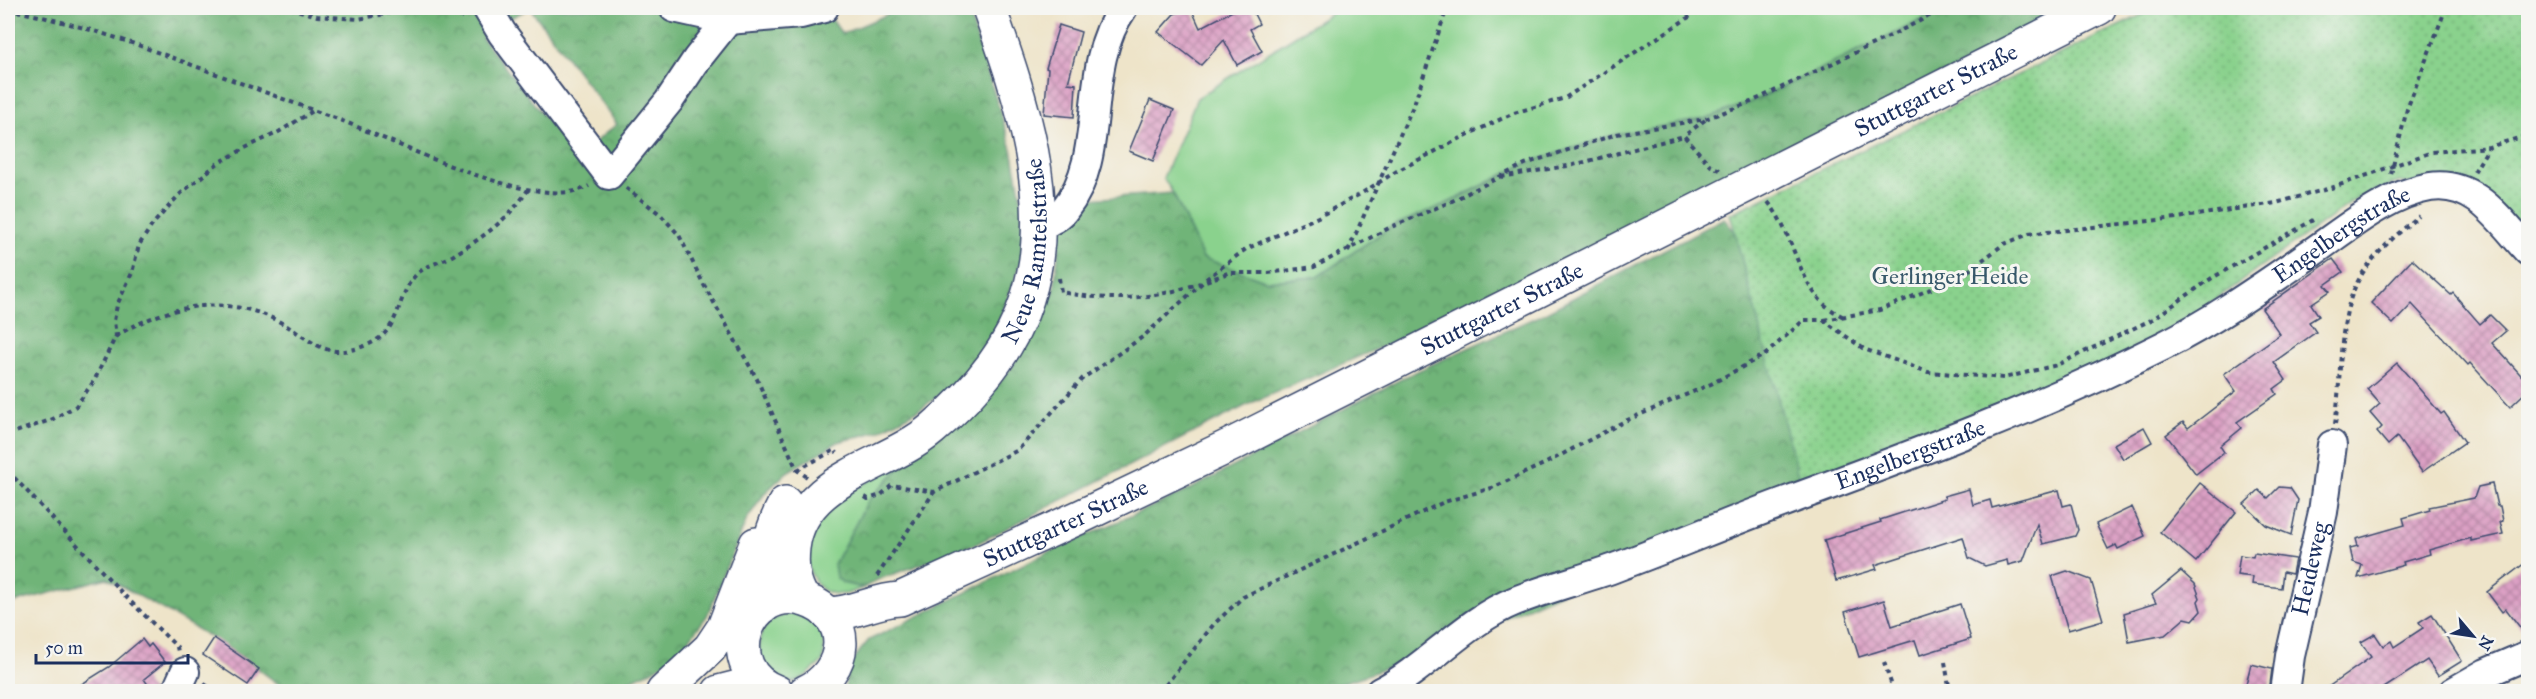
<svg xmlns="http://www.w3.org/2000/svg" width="2536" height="699" font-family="'IM FELL Great Primer',serif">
	<defs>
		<pattern id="forest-crowns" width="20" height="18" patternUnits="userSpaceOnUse" patternTransform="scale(1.5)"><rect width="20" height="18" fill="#6fb478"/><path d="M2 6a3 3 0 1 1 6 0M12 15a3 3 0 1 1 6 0" fill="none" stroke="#5a9366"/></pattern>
		<pattern id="park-dots" width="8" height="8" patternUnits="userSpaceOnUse" patternTransform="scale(1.5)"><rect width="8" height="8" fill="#8ad28d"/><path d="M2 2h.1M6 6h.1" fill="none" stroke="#70ab76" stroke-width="1.8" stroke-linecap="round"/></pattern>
		<pattern id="building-cross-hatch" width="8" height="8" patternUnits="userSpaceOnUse" patternTransform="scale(1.5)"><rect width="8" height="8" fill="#dca0c4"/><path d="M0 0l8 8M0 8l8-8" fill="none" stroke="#b283a2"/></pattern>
	</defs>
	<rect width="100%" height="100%" fill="#f6f6f2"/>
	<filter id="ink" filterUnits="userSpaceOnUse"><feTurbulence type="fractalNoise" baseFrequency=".0167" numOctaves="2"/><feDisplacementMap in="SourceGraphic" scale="12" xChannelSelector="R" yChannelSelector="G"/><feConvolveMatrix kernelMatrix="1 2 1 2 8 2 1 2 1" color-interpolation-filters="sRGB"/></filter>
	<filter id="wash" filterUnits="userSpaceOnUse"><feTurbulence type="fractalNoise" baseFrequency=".008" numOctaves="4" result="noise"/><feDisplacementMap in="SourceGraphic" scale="24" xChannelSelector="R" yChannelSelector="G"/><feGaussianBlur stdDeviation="1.35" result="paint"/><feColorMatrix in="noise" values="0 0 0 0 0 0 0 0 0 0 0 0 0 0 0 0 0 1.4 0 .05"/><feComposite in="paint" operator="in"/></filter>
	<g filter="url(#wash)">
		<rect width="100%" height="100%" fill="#eee4c9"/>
		<g fill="#8ad28d" stroke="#528076" stroke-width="1.5">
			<path d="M1339 8H1945L1888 37 1751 102 1705 119 1617 134 1525 164 1450 202 1391 227 1317 277 1267 281 1203 258 1173 193 1163 178 1197 98Z"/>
			<path d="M905 462 843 583 863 588 846 594H835L825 591 817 584 810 572 807 562 815 523 842 495Z"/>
			<path d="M793 613C822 623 827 630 823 661 816 667 805 678 797 681 762 692 735 620 793 613Z"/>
		</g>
		<g fill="url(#forest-crowns)" stroke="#45726b" stroke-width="1.5" fill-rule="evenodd">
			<path d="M8 8H824L842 34 902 8H961L969 14 1012 149 1023 207V258L996 330 983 351 952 386 920 409 879 431 838 442 787 472 765 493 747 519 707 616 680 652 655 669 622 684 606 691H287C232 646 169 613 107 578L8 604ZM530 8 617 124 576 157 482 38 497 25Z"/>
			<path d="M1945 8H2072L1596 255 1253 402 974 545 877 580 863 588 843 583 836 577 834 564 868 501 905 462 987 398 1012 367 1054 291 1060 239 1061 201 1173 193 1203 258 1267 281 1317 277 1391 227 1450 202 1525 164 1617 134 1705 119 1751 102 1888 37Z"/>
			<path d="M1724 218 1771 282 1998 400 1402 663 1318 691 846 692C842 672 857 654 869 640L1040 556 1183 493 1411 374 1541 315Z"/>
		</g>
		<path fill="url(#park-dots)" stroke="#528076" stroke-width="1.5" d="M2156 8H2528V246L2473 193 2399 182 2355 200 2199 311 2102 368 1802 491 1730 214Z"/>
		<g id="blocks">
			<g fill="url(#building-cross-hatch)">
				<path d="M1191 8 1200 28 1238 8H1251L1259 24 1250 29 1262 51 1237 65 1224 40 1201 65 1158 32 1174 14Z"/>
				<path d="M1059 25 1081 32 1068 83 1076 84 1074 117 1044 114 1048 69 1046 68Z"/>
				<path d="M1150 100 1174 110 1153 161 1129 151Z"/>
				<path d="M2333 259 2343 272 2325 285 2330 291 2311 304 2319 316 2309 322 2316 332 2274 362 2286 380 2274 389 2277 394 2237 422 2242 428 2220 446 2224 452 2196 474 2166 435 2183 422 2188 428 2236 391 2224 374 2280 334 2262 309Z"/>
				<path d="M2412 259 2451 295 2453 293 2480 324 2490 315 2506 331 2492 343 2529 384V389L2510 407 2470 363 2468 365 2412 304 2393 324 2371 303Z"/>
				<path d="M2397 363 2441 414 2444 412 2465 442 2422 472 2397 437 2388 445 2377 432 2382 427 2370 413 2380 404 2367 389Z"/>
				<path d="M2144 427 2152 442 2123 459 2114 444Z"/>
				<path d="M2200 483 2236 512 2196 562 2160 532Z"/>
				<path d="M2492 484 2497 506H2500L2503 521 2500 522 2503 534 2471 541V538L2429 550 2430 554 2403 562 2404 565 2358 578 2362 565 2353 562 2350 548 2358 546 2356 539 2405 525 2403 518 2430 510 2429 507 2474 498 2478 487Z"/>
				<path d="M2279 487 2290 488 2298 500 2291 535 2266 525 2244 504 2259 490 2268 498Z"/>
				<path d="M1969 489 1973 505 1990 500 1992 508 2059 490 2063 506 2071 504 2078 530 2075 536 2043 544 2037 524 2023 561 2008 565 2007 560 1985 566 1969 558 1963 537 1875 565 1877 569 1836 581 1824 540 1881 522 1880 520 1945 499 1944 496Z"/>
				<path d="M2132 507 2145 536 2118 549 2116 545 2108 549 2096 524Z"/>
				<path d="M2254 553 2295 559 2292 574 2283 572 2281 588 2252 584 2253 577 2237 575 2240 555 2253 557Z"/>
				<path d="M2529 560V639L2506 609 2502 612 2487 592Z"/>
				<path d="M2067 571 2091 580 2103 620 2068 630 2052 576Z"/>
				<path d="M2181 571 2195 584 2200 598 2198 601 2201 611 2193 620 2185 618 2165 635 2129 642 2124 613 2156 603 2152 595Z"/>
				<path d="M1884 600 1892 626 1960 604 1971 639 1920 655 1915 640 1859 657 1845 612Z"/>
				<path d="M2432 614 2462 661 2438 676 2427 660 2378 692H2321L2371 657 2361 642 2375 634 2383 646 2391 641 2394 647 2423 628 2419 622Z"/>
				<path d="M214 638 259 669 248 685 203 655Z"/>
				<path d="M142 639 148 647 151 644 165 662 144 679 153 692H69L109 667Z"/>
				<path d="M2251 664 2272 669 2269 692H2244Z"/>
			</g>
		</g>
	</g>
	<g filter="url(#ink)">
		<use href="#blocks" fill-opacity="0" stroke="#3b4a6e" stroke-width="1.5"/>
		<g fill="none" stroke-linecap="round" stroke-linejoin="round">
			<g stroke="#3b4a6e" stroke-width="32">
				<g id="minor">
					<path d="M487 8 502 33 609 175 669 101 697 59 728 20"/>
					<path d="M674 8 728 20 801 14 824 8"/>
					<path d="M1038 227C1047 222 1059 218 1065 209 1109 154 1080 69 1123 8"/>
					<path d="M176 692 185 672"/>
					<path id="s1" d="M1380 692C1428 667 1465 621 1515 601 1547 588 1581 580 1614 568 1671 547 1727 523 1784 502 1912 455 2040 408 2163 346 2215 320 2263 286 2311 253 2346 229 2387 194 2430 187 2475 180 2501 222 2528 251"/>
					<path id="s2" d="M2285 692 2290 656 2323 512 2332 445"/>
					<path d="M2453 692 2486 673 2528 655"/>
				</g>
			</g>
			<g stroke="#3b4a6e" stroke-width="36">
				<g id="major">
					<path id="s3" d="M803 599C793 582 791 567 793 548 801 477 886 468 932 429 972 395 1011 350 1027 299 1058 204 1021 98 989 8"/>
					<path d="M764 606C761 573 769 532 785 503"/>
					<path id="s4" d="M828 614C853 614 875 600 900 599L1082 516 1233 444 2099 8"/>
					<path d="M663 692 710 648 724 627 756 544"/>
					<path d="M719 692 758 682"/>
					<path d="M777 692C716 670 746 582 805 600 855 616 848 673 805 692"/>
				</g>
			</g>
			<g stroke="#3b4a6e" stroke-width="4" stroke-dasharray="4.5 4.5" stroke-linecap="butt">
				<path d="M290 8 317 16 358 19 407 10 466 17"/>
				<path d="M8 9C54 19 98 31 143 47 207 70 271 95 335 118 389 138 537 215 589 186"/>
				<path d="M1705 120 1684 136 1711 166 1720 170"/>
				<path d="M2474 172 2489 147"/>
				<path d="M2391 174 2407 109 2446 8"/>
				<path d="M1501 177 1573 165 1684 136"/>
				<path d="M626 188 660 214 679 235 704 285 757 379 797 470 807 477"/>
				<path d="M1768 202C1792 231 1796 273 1821 301 1827 308 1837 313 1845 318"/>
				<path d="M1348 251 1414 104 1447 8"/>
				<path d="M1059 278 1061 292C1111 302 1152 300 1200 283"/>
				<path d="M1206 279 1246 249 1318 217 1362 193 1397 171 1465 136 1514 113 1565 98 1703 8"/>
				<path d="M1824 320 1880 310 1960 277 2004 244 2029 234 2177 218 2276 203 2331 188 2432 152 2489 147 2528 135"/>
				<path d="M116 336C166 305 226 293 280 322 313 340 325 362 367 345 406 329 394 289 422 270 432 263 445 261 455 254 483 238 512 216 529 188"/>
				<path d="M2335 424C2342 380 2337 322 2357 283 2370 257 2397 234 2419 216"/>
				<path d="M8 432 13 433 53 419 76 406 94 381 116 336 114 321 117 305 132 273 139 245 153 224 179 195 217 164 245 148 277 133 313 111"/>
				<path d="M797 470 835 450 837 453"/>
				<path d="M8 471 126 597 177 647 178 652"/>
				<path d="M865 497 868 499 881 495 892 485 934 492 1018 450 1082 379 1144 336 1203 282 1228 273H1268L1314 267 1391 227 1450 202 1525 164 1617 134 1705 119 1751 102 1888 37 1945 8"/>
				<path d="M877 576 934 492"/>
				<path d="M1884 662 1894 692"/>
				<path d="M1945 662 1950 692"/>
				<path d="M204 684 216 692"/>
				<path d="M1160 692 1214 624 1243 597 1444 502 1492 488 1546 463 1625 421 1711 384 1766 354 1804 320H1823L1864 349 1928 372 2004 378 2057 365 2153 319 2212 278 2313 220"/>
			</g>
			<use href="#minor" stroke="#fff" stroke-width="28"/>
			<use href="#major" stroke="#fff" stroke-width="33"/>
		</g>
	</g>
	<g text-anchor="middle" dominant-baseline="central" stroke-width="6" stroke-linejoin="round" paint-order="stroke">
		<g font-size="24" fill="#1b2f5e" stroke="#f6f6f2">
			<text stroke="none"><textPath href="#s4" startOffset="1228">Stuttgarter Straße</textPath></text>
			<text stroke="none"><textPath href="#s1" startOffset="1071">Engelbergstraße</textPath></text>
			<text stroke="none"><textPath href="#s3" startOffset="454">Neue Ramtelstraße</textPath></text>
			<text stroke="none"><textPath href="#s4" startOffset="742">Stuttgarter Straße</textPath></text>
			<text stroke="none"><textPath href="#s1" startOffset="585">Engelbergstraße</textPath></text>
			<text stroke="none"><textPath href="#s4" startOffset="256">Stuttgarter Straße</textPath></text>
			<text stroke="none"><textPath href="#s2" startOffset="126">Heideweg</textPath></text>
		</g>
		<g font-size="24" fill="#37586a" stroke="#f6f6f2">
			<text x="1950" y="276">Gerlinger Heide</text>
		</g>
	</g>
	<rect width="2536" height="699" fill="none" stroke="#f6f6f2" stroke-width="30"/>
	<g transform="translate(2473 636) rotate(119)" stroke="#f6f6f2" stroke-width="4.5" paint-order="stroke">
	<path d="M0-4.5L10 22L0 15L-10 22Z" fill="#1b2f5e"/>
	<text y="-9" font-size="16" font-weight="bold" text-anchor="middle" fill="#1b2f5e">N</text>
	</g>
	<path d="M36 654v9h152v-9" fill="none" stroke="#1b2f5e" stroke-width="3"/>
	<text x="45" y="654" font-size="18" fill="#1b2f5e" stroke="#f6f6f2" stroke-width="4.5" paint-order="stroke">50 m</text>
</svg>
